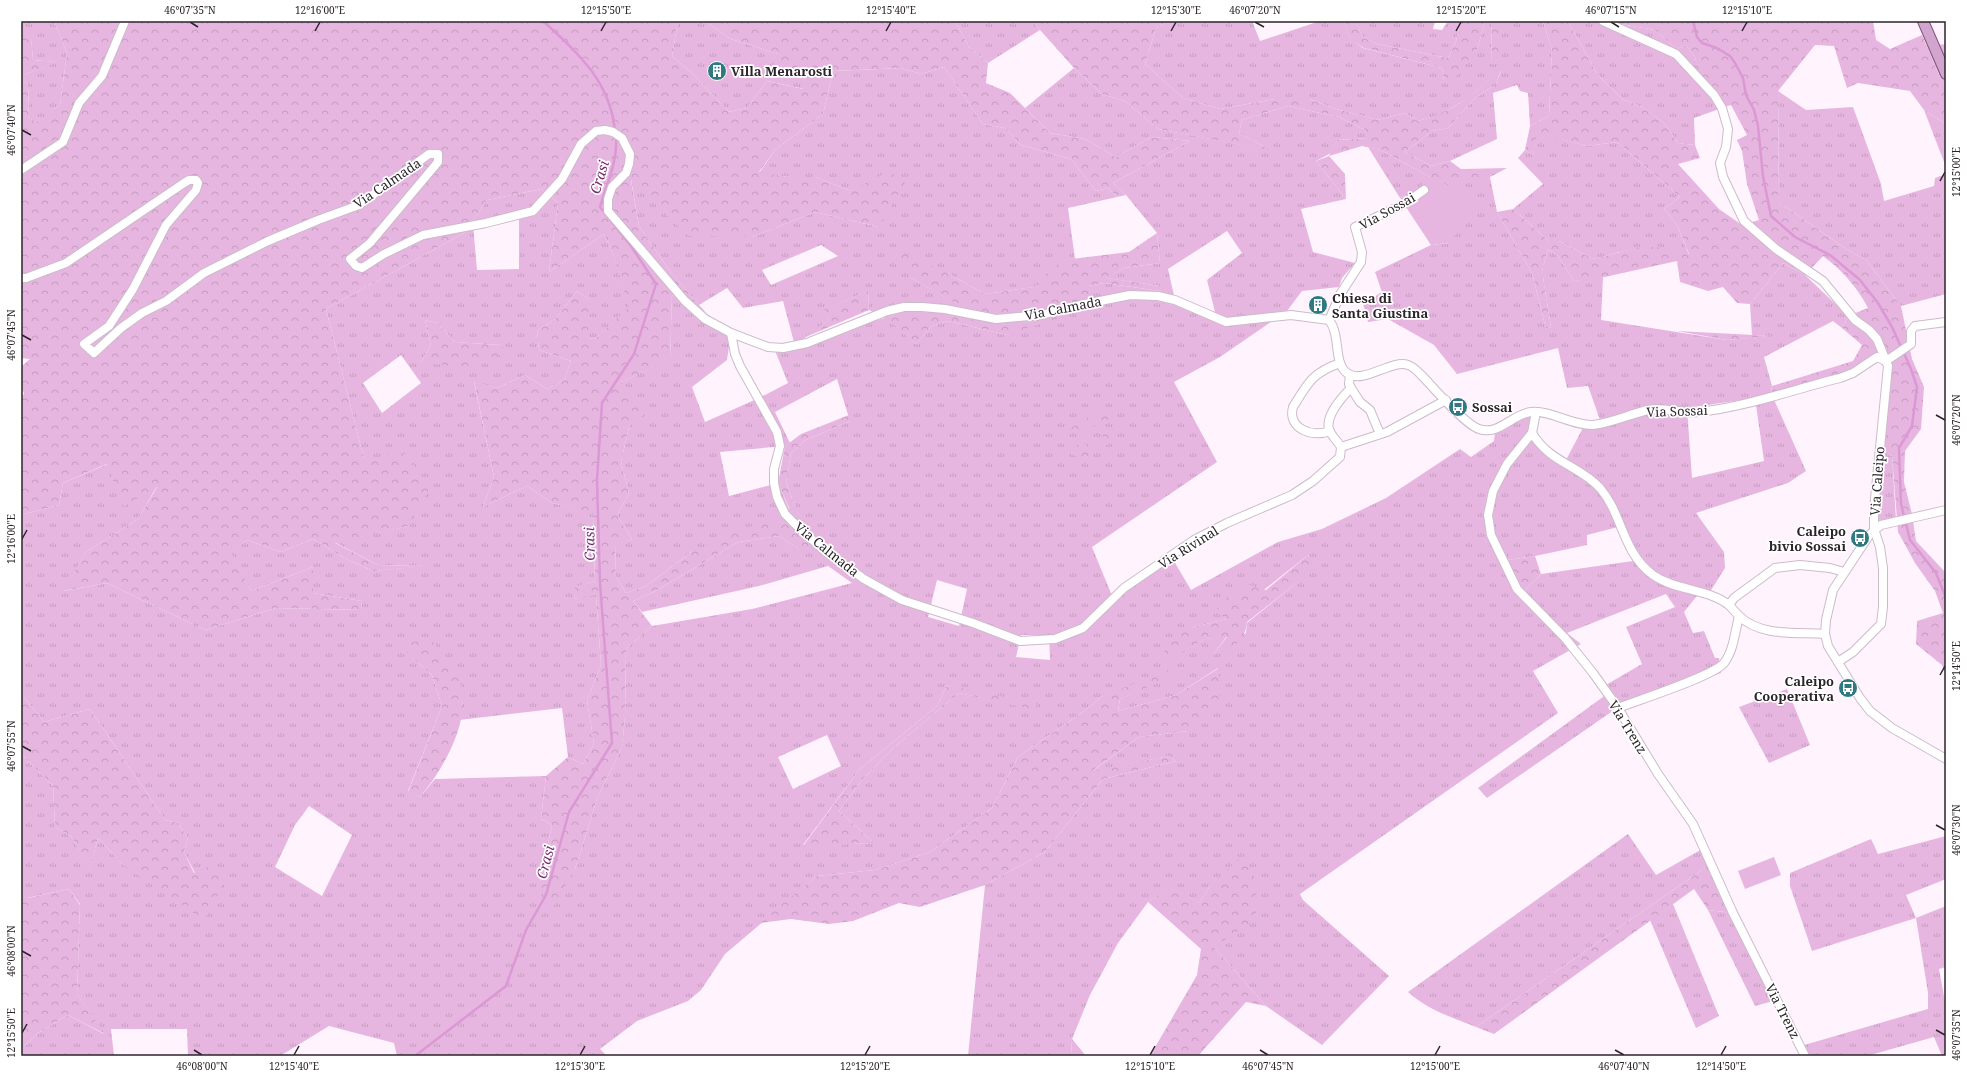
<svg xmlns="http://www.w3.org/2000/svg" width="1967" height="1077" font-family="'Noto Serif',serif">
	<defs>
		<pattern id="grass-tufts" width="24" height="20" patternUnits="userSpaceOnUse"><rect width="24" height="20" fill="#e6b6e0"/><path d="M3 7l-1-3M5 7V3M7 7l1-3M15 17l-1-3M17 17v-4M19 17l1-3" fill="none" stroke="#c59cc0"/></pattern>
		<pattern id="forest-crowns" width="20" height="18" patternUnits="userSpaceOnUse"><rect width="20" height="18" fill="#e6b6e0"/><path d="M2 6a3 3 0 1 1 6 0M12 15a3 3 0 1 1 6 0" fill="none" stroke="#c59cc0"/></pattern>
	</defs>
	<rect width="100%" height="100%" fill="#fff4fd"/>
	<g fill="url(#grass-tufts)" fill-rule="evenodd">
		<path d="M21 21H54L67 53 60 105 36 124 29 117 28 84 21 80V76L56 62 33 60 31 38H21Z"/>
		<path d="M678 21H705L731 39 778 54 805 74 804 89 767 81 747 108 729 112 694 75 672 56Z"/>
		<path d="M955 21H1032L1040 30 988 63 969 47Z"/>
		<path d="M1169 21H1252L1260 41 1320 21H1344L1350 39 1363 48 1442 68 1444 80 1477 50 1485 21H1491L1492 64 1502 56V21H1543L1552 50 1549 116 1530 126 1528 93 1520 91 1517 85 1493 93 1497 139 1450 161 1431 166 1405 152 1432 131 1448 128 1474 99 1496 84 1501 71 1467 99 1439 115 1418 121 1405 113 1378 120 1336 109 1309 99H1275L1220 109 1183 98 1145 64 1156 28Z"/>
		<path d="M1355 21H1435L1433 29 1442 30 1448 21H1454L1459 27 1456 41 1448 58 1377 44 1363 37Z"/>
		<path d="M1568 21H1603L1655 30 1677 49 1686 45 1696 59 1689 65 1722 108 1694 118 1695 145 1678 143 1664 123 1642 107 1622 99 1597 74Z"/>
		<path d="M1946 44V79H1941L1927 46Z"/>
		<path d="M944 67 983 124 1005 128 1021 145 1071 159 1096 191 1108 188 1117 197 1068 208 1075 259 1063 261 1034 287 985 294 947 273 911 278 965 308 903 311 887 318 916 344 932 326 948 321 1007 335 1089 286 1104 283 1160 291V286L1106 278 1124 268 1160 263 1157 233 1126 195 1113 183 1190 141 1151 137 1116 157 1085 139 1050 133 1025 108 1074 68 1102 94 1125 101 1158 129 1270 150 1239 133 1242 120 1288 106 1339 117 1365 130 1369 138 1337 140 1331 153 1316 161 1346 199 1301 209 1313 252 1355 263 1342 278 1339 287 1302 291 1287 311 1220 357 1174 382 1217 462 1092 547 1113 598 1171 556 1191 590 1278 542 1322 529 1386 498 1460 449 1471 457 1494 441 1495 432 1521 419 1537 415 1530 429 1544 446 1566 460 1586 422 1600 420 1588 386 1567 388 1558 348 1457 374 1434 345 1388 319 1368 322 1363 304 1382 292 1375 272 1431 245 1448 243 1415 192 1400 198 1368 147 1381 150 1430 177H1490L1497 212 1532 273 1546 329 1551 327 1542 271 1548 249 1558 256 1574 281 1603 277 1601 320 1727 340 1769 336 1752 335 1750 304 1783 263 1805 275 1848 316 1842 328 1833 321 1764 357 1772 386 1771 393 1806 471 1788 483 1696 513 1724 552 1725 568 1708 595 1700 592 1684 612 1693 633 1704 631 1715 658H1719L1721 673 1617 708 1487 798 1478 788 1607 694 1604 686 1642 664 1626 627 1675 607 1666 594 1567 633 1581 644 1533 671 1558 713 1300 894 1303 900 1389 976 1322 1045 1266 1006 1214 947 1210 886 1199 903 1171 887 1148 902 1118 943 1090 995 1072 1039 1071 1056H968L985 885 1045 852 1103 779 1176 761 1169 756 1091 772 1139 737 1188 731 1218 668 1176 695 1118 711 1120 699 1182 671 1101 697 1087 709 1018 757 992 808 930 852 875 870 817 876 725 954 701 990 688 1001 637 1021 600 1049 607 1056H397L394 1043 329 1026 280 1056H188L187 1029H111L114 1056H21V1050L38 1033 68 1015 104 1034 77 994 80 904 69 889 27 898 21 894V754L53 786 55 827 71 836 90 867 98 838 123 865 195 873 184 852 188 838 178 823 165 820 90 709 44 722 21 693V515L59 505 63 483 108 464 157 486 138 519 86 552 64 591 107 583 205 630 276 608 361 610 362 601 313 593V567L251 591 230 552 247 540 281 552 313 539 346 559 373 571 423 566 378 565 334 542 409 526 364 459 326 309 464 233 487 200 542 189 558 203 549 272 604 234 613 253 630 307 595 339 588 338V299L577 291 555 319 537 331 539 350 571 361 564 380 547 389 525 375 497 388 474 382 494 477 483 507 527 486 552 503 593 512 595 581 576 587 574 599 596 594 601 665 587 700 594 744 583 764 568 757 562 708 459 720 463 701 407 652 432 675 442 706 408 791 420 797 435 779 546 776 541 819 552 825 540 882 575 869 597 799 622 747 625 717 626 649 652 626 752 609 852 583 828 566 759 586 642 612 633 601 654 592 738 542 779 536 799 549 782 521 690 553 646 586 626 593 616 577 615 544 632 539 617 515 629 493 621 462 629 427 621 382 670 359 672 295 706 313 731 333 727 360 692 387 705 422 759 398 788 383 774 348 795 346 783 301 743 308 727 288 699 305 669 270 639 226 631 179 752 237 815 212 879 227 851 191 815 177H789L759 173 776 149 823 114 833 71 901 68 921 74ZM519 215V269L477 270 473 225ZM1227 231 1242 253 1207 280 1215 312 1199 309 1175 300 1168 269ZM821 245 838 256 771 285 762 270ZM868 291 869 310 885 318 803 339 829 320 824 310ZM425 320 437 323 455 342 501 345 421 362 431 345ZM401 355 421 383 382 413 363 383ZM837 379 850 421 806 440 791 453 786 483 795 506 789 509 778 483 729 496 720 452 785 446 790 443 775 412ZM1755 398 1764 461 1692 478 1687 408ZM1618 527 1633 561 1541 574 1518 597 1500 561 1535 556 1587 545V535ZM1308 555 1317 566 1247 623 1246 633 1213 655 1227 636 1205 639 1164 662 1193 627 1227 619ZM937 580 967 589 959 626 928 617ZM1021 635H1049L1050 660 1016 657ZM947 685 1035 709 959 693 892 749 863 779 839 811 874 843 803 845 860 769 937 706ZM827 735 841 766 793 789 778 757ZM309 806 352 835 322 896 275 867 295 825Z"/>
		<path d="M1778 91 1806 110 1853 107 1881 184 1884 201 1934 186 1935 178 1946 174V294L1901 306 1866 260 1846 249 1779 202Z"/>
		<path d="M1924 110 1946 124V167Z"/>
		<path d="M1536 132 1587 146 1617 142 1680 197 1664 209 1677 225 1689 255C1648 242 1632 249 1593 259L1559 241H1549L1513 209 1543 184 1518 158 1525 150 1533 155Z"/>
		<path d="M1881 451 1892 456 1896 520 1876 525Z"/>
		<path d="M1787 689 1810 745 1769 763 1739 707Z"/>
		<path d="M1628 834 1656 875 1704 848 1712 863 1476 1027C1451 1017 1428 1010 1408 992Z"/>
		<path d="M1946 836V879L1906 895 1916 918 1946 906V967L1939 969 1946 1007V1056H1942L1934 1037 1867 1056H1805L1801 1046 1928 1009V993L1916 918 1812 951 1790 886V873L1871 839 1878 854Z"/>
		<path d="M1673 904 1719 1016 1696 1028 1650 920Z"/>
		<path d="M1708 910 1733 913 1777 1000 1755 1006Z"/>
	</g>
	<g fill="url(#forest-crowns)">
		<path d="M54 21H678L672 56 694 75 729 112 747 108 767 81 803 89 805 75 773 67 778 54 731 39 705 21H955L969 47 988 63 986 83 1010 93 1050 133 1085 139 1116 157 1151 137 1190 141 1113 183 1126 195 1117 197 1108 188 1096 191 1071 159 1021 145 1005 128 983 124 944 67 921 74 901 68 833 71 823 114 776 149 759 172 789 177H815L851 191 889 171 905 183 879 227 815 212 752 237 688 236 631 180 639 226 669 270 706 313 672 295 670 360 621 382 648 411 629 427 621 462 629 493 617 515 632 539 615 545 616 577 626 593 646 586 690 553 757 524 782 521 816 543 799 549 779 536 738 542 654 592 633 601 652 626 626 649 625 717 622 747 597 799 575 869 551 911 540 882 552 825 541 819 546 776 568 757 583 764 594 744 587 700 601 665 596 595 574 599 575 587 595 581 593 513 552 503 527 486 483 507 494 477 474 381 497 388 525 375 547 389 564 380 571 361 539 350 537 331 555 319 577 291 588 299V338L595 339 629 307 613 253 604 234 549 272 558 203 542 189 487 200 464 233 326 309 364 459 405 453 430 487 409 526 335 543 378 565 428 566 373 571 346 559 313 539 281 552 247 540 231 552 251 591 313 567V593L362 601 361 610 276 608 205 630 107 583 63 591 86 552 138 519 157 487 123 507 107 464 63 483 59 505 21 515V401L24 393 21 386V367L30 359 21 358V80L28 84 29 117 36 123 60 105 67 53Z"/>
		<path d="M1032 21H1169L1156 28 1145 64 1183 98 1220 109 1275 99H1309L1336 109 1378 120 1405 113 1418 121C1456 111 1472 95 1501 70L1496 84 1474 99 1448 128 1432 131 1405 152 1431 166 1450 161 1461 169 1507 168 1490 177H1430L1381 150 1362 146 1329 156 1345 174 1346 199 1316 161 1329 156 1337 140 1368 138 1365 130 1339 117 1288 106 1242 120 1239 133 1272 151 1158 129 1125 101 1102 94 1074 68Z"/>
		<path d="M1344 21H1355L1363 37 1377 44 1448 58 1456 41 1459 27 1454 21H1485L1477 50 1454 79 1444 81 1442 68 1364 48 1350 40Z"/>
		<path d="M1491 21H1502V57L1492 64Z"/>
		<path d="M1543 21H1568L1597 74 1622 99 1642 107 1664 123 1678 143 1695 145 1700 158 1678 164 1719 209 1742 225 1759 220 1747 184 1742 151 1737 140 1747 135 1731 105 1722 108 1688 65 1696 59 1686 45 1677 49 1655 30 1603 21H1873L1876 40 1890 49 1922 35 1941 79H1946V124L1924 110 1910 91 1858 83 1847 88 1834 46 1815 45 1778 91 1779 202 1846 249 1866 260 1901 306 1912 359 1924 387 1921 429 1905 451 1904 482 1912 514 1916 541 1946 573V675L1942 665 1916 644 1917 621 1943 613 1935 591 1915 563 1898 532 1892 456 1881 451 1885 401 1884 362 1874 355 1857 369 1842 375 1771 393 1772 386 1853 361 1862 345 1842 328 1848 316 1868 308C1857 287 1842 270 1823 256L1805 275 1783 263 1750 304 1737 303 1723 287 1708 291 1680 282 1677 261 1591 280 1574 281 1558 256 1548 249 1542 271 1551 327 1546 329 1532 273 1497 212 1513 209 1549 241H1559L1593 259 1644 246 1670 249 1689 254 1677 225 1664 209 1680 197 1617 142 1587 146 1537 133 1533 155 1525 150 1530 126 1549 116 1552 50Z"/>
		<path d="M31 37 33 60 57 62 21 76V38Z"/>
		<path d="M1157 233 1160 263 1124 268 1107 278 1160 286V291L1104 283 1089 286V296L1074 313 1007 335 948 321 932 326 916 344 886 318 903 311 964 308 911 278 894 249 947 273 985 294 1033 287 1063 260 1129 252Z"/>
		<path d="M868 291 869 310 801 339 829 320 823 310Z"/>
		<path d="M425 320 437 323 455 342 501 345 506 353 462 368 421 362 431 345Z"/>
		<path d="M1677 331 1773 336 1727 340Z"/>
		<path d="M1103 409 1109 419 1104 426 1114 429 1116 439 1105 446 1100 425 1064 432Z"/>
		<path d="M849 415 850 421 806 440 791 453 786 483 795 506 790 510 778 483 785 446 801 434Z"/>
		<path d="M1082 441 1091 450 1086 461 1069 453Z"/>
		<path d="M1308 555 1318 566 1247 622C1245 644 1230 648 1212 656L1227 637 1205 639 1164 663 1165 643 1193 627 1227 619 1215 612 1222 600 1250 585 1266 590Z"/>
		<path d="M1535 556 1541 574 1518 597 1500 561Z"/>
		<path d="M431 639C438 650 453 665 458 677 475 716 444 768 420 797L408 792 442 706 432 675 407 652 408 643Z"/>
		<path d="M1174 668 1183 672 1120 699 1118 711 1176 695 1219 668 1220 707 1188 731 1139 737 1092 771 1169 756 1176 761 1103 779 1045 852 985 885 920 907 899 903 853 921 829 924 791 919 759 923 817 876 875 870 930 852 992 808 1018 757 1087 709 1101 697Z"/>
		<path d="M947 685 1037 704 1035 710 959 693 892 749 863 779 839 811 874 843 848 844 810 850 803 846 860 769 937 706Z"/>
		<path d="M21 693 44 722 90 709 165 820 178 823 188 838 184 852 194 873 215 864 226 881 204 920 123 865 98 838 90 868 71 836 55 827 53 786 21 754Z"/>
		<path d="M1242 856 1256 880V919L1214 947 1266 1006 1246 1002 1198 1056H1150L1197 975 1201 949 1148 902 1171 886 1199 903 1210 886Z"/>
		<path d="M1712 863 1733 913 1708 910 1694 889 1494 1034 1476 1027Z"/>
		<path d="M69 889 80 905 77 994 105 1034 68 1015 38 1033 21 1050V894L28 898Z"/>
		<path d="M1072 1039 1086 1056H1071Z"/>
	</g>
	<g fill="#e6b6e0">
		<path d="M1430 177 1487 204 1447 243 1431 245 1400 198 1415 192Z"/>
		<path d="M1774 857 1781 875 1745 889 1738 871Z"/>
	</g>
	<g fill="none" stroke-linecap="round" stroke-linejoin="round">
		<g stroke="#dc98d4" stroke-width="2.5">
			<path d="M543 21C578 53 610 81 615 131"/>
			<path d="M1693 21 1697 37 1702 43 1717 48 1730 56 1735 63 1743 78 1746 95 1754 110 1758 126 1763 176 1771 216 1795 237 1830 255 1860 280 1878 303 1892 327 1911 369 1917 387 1912 426 1899 448 1901 504 1910 540 1936 573 1946 598"/>
			<path d="M415 1056 506 986 526 930 546 895 569 812 612 743 600 583 597 480 602 403 634 354 656 284 631 246 600 207C607 183 618 161 616 136"/>
		</g>
		<g stroke="#ccbbca" stroke-width="10">
			<g id="minor">
				<path d="M1603 21 1676 54 1714 95 1722 108 1728 129 1726 147 1720 163 1723 177 1744 221 1776 249 1823 281 1855 320 1869 330 1877 339 1888 366 1874 509V529L1880 547 1883 568V607L1881 624 1853 652 1838 662"/>
				<path d="M21 170 63 142 79 103 102 76 125 21"/>
				<path d="M21 278H26L66 263 184 183 189 180H196L198 183 196 190 166 225 133 289 109 326 84 344 94 353 121 328 142 313 166 301 204 273 268 241 318 220 359 205 429 154H438V162L370 243 350 259 356 266 362 268 384 254 423 235 486 223 533 211 562 179 581 144 596 131 605 130 613 132 622 138 630 154 629 164 626 173 612 187 608 199V211L685 301 705 319 731 333 768 347 783 348 807 343 887 311 904 307H922L945 309 996 319 1041 315 1080 305 1130 295 1158 296 1175 300 1226 322 1291 315 1329 320C1341 335 1333 363 1347 373 1363 385 1391 359 1408 365 1415 367 1421 375 1426 380 1437 392 1466 425 1479 429 1499 436 1512 414 1531 412 1551 410 1572 426 1593 425 1612 423 1630 414 1648 410 1666 407 1682 414 1699 412 1746 407 1795 389 1840 378L1853 373 1877 357 1886 361"/>
				<path d="M1329 320 1341 293 1361 262 1362 252 1355 227 1404 204 1424 190"/>
				<path d="M731 333 735 354 740 366 777 432 780 446 774 469V483L777 497 785 514 798 527 825 551 864 579 902 600 973 623 1020 641 1055 639 1083 628 1124 588 1194 540 1227 523 1292 495 1313 481 1340 457 1341 447C1338 442 1333 437 1330 432 1323 418 1342 397 1351 388L1349 384 1350 375"/>
				<path d="M1886 361 1911 344V331L1915 326 1946 322"/>
				<path d="M1351 388 1360 402 1370 410 1380 434"/>
				<path d="M1536 412 1532 433 1507 464 1493 491 1488 515 1491 535 1517 589 1565 638 1593 673 1618 708 1658 774 1693 824 1733 913 1805 1056"/>
				<path d="M1330 431C1313 438 1287 429 1293 407 1308 383 1312 373 1340 363"/>
				<path d="M1532 433C1550 463 1579 465 1600 488 1623 515 1622 552 1653 575 1676 591 1707 588 1729 605"/>
				<path d="M1341 447 1387 432 1446 400"/>
				<path d="M1946 510 1881 525 1870 534 1833 590 1826 620 1825 634 1828 646 1860 698 1870 711 1892 728 1946 759"/>
				<path d="M1739 616C1761 637 1797 632 1825 634"/>
				<path d="M1618 708C1638 700 1714 676 1724 663 1734 650 1735 631 1739 616L1729 605 1734 598 1775 568 1800 565 1830 568 1844 572"/>
			</g>
		</g>
		<g stroke="#83517e" stroke-width="12">
			<path id="major" d="M1923 21 1946 74"/>
		</g>
		<use href="#minor" stroke="#fff" stroke-width="8"/>
		<use href="#major" stroke="#d1a5cd" stroke-width="10"/>
	</g>
	<path fill="none" stroke="#2b242a" stroke-width="1.5" d="M190 22 198 27M1255 22 1264 27M1611 22 1619 27M315 31 320 22M601 31 606 22M886 31 891 22M1171 31 1176 22M1456 31 1461 22M1742 31 1747 22M22 130 31 135M1940 181 1945 172M22 335 31 340M1936 415 1945 420M22 539 27 530M1940 675 1945 666M22 746 31 751M1936 825 1945 830M22 951 31 956M1936 1030 1945 1035M22 1033 27 1024M194 1050 202 1055M1260 1050 1268 1055M1615 1050 1624 1055M294 1055 299 1046M580 1055 585 1046M865 1055 870 1046M1150 1055 1155 1046M1435 1055 1440 1046M1721 1055 1726 1046"/>
	<defs>
		<g id="building-disc" transform="scale(1)"><circle r="9.5" fill="#317982" stroke="#fff"/><path d="M-4-6H4V6H1V3H-1V6H-4ZM-2.5-4.3h1.7v1.8h-1.7ZM.8-4.3h1.7v1.8H.8ZM-2.5-1h1.7V.8h-1.7ZM.8-1h1.7V.8H.8Z" fill="#fff"/></g>
		<g id="bus-disc" transform="scale(1)"><circle r="9.5" fill="#317982" stroke="#fff"/><path d="M-5-6H5V4H4V6H2V4H-2V6H-4V4H-5ZM-3.5-4V0h7V-4ZM-3.5 1.2v1.5H-2V1.2ZM2 1.2v1.5H3.5V1.2Z" fill="#fff"/></g>
	</defs>
	<g fill-rule="evenodd">
		<use href="#building-disc" x="717" y="71"/>
		<use href="#building-disc" x="1318" y="305"/>
		<use href="#bus-disc" x="1458" y="407"/>
		<use href="#bus-disc" x="1860" y="538"/>
		<use href="#bus-disc" x="1848" y="688"/>
	</g>
	<g text-anchor="middle" dominant-baseline="central" stroke-width="3.5" stroke-linejoin="round" paint-order="stroke">
		<g font-size="13" font-weight="bold" fill="#2b242a" stroke="#fff" text-anchor="start">
			<text x="731" y="71">Villa Menarosti</text>
			<text x="1332" y="298">Chiesa di<tspan x="1332" dy="15">Santa Giustina</tspan></text>
			<text x="1472" y="407">Sossai</text>
			<text x="1846" y="531" text-anchor="end">Caleipo<tspan x="1846" dy="15">bivio Sossai</tspan></text>
			<text x="1834" y="681" text-anchor="end">Caleipo<tspan x="1834" dy="15">Cooperativa</tspan></text>
		</g>
		<g font-size="13" fill="#2b242a" stroke="#fff">
			<text transform="translate(387 183) rotate(-34)">Via Calmada</text>
			<text transform="translate(1387 211) rotate(-29)">Via Sossai</text>
			<text transform="translate(1063 308) rotate(-11)">Via Calmada</text>
			<text transform="translate(1677 411) rotate(-2)">Via Sossai</text>
			<text transform="translate(1877 481) rotate(-86)">Via Caleipo</text>
			<text transform="translate(1188 547) rotate(-32)">Via Rivinal</text>
			<text transform="translate(827 549) rotate(39)">Via Calmada</text>
			<text transform="translate(1628 727) rotate(58)">Via Trenz</text>
			<text transform="translate(1783 1011) rotate(63)">Via Trenz</text>
		</g>
		<g font-size="14" font-style="italic" fill="#782a73" stroke="#fff">
			<text transform="translate(599 177) rotate(-73)">Crasi</text>
			<text transform="translate(589 544) rotate(-91)">Crasi</text>
			<text transform="translate(545 862) rotate(-75)">Crasi</text>
		</g>
	</g>
	<rect width="1967" height="1077" fill="none" stroke="#ffffff" stroke-width="44"/>
	<rect x="22" y="22" width="1923" height="1033" fill="none" stroke="#2b242a" stroke-width="1.5"/>
	<g font-size="10" text-anchor="middle" fill="#2b242a">
		<text x="190" y="14">46°07'35"N</text>
		<text x="320" y="14">12°16'00"E</text>
		<text x="606" y="14">12°15'50"E</text>
		<text x="891" y="14">12°15'40"E</text>
		<text x="1176" y="14">12°15'30"E</text>
		<text x="1255" y="14">46°07'20"N</text>
		<text x="1461" y="14">12°15'20"E</text>
		<text x="1611" y="14">46°07'15"N</text>
		<text x="1747" y="14">12°15'10"E</text>
		<text transform="translate(11 130) rotate(-90)" y="4">46°07'40"N</text>
		<text transform="translate(1956 172) rotate(-90)" y="4">12°15'00"E</text>
		<text transform="translate(11 335) rotate(-90)" y="4">46°07'45"N</text>
		<text transform="translate(1956 420) rotate(-90)" y="4">46°07'20"N</text>
		<text transform="translate(11 539) rotate(-90)" y="4">12°16'00"E</text>
		<text transform="translate(1956 666) rotate(-90)" y="4">12°14'50"E</text>
		<text transform="translate(11 746) rotate(-90)" y="4">46°07'55"N</text>
		<text transform="translate(1956 830) rotate(-90)" y="4">46°07'30"N</text>
		<text transform="translate(11 951) rotate(-90)" y="4">46°08'00"N</text>
		<text transform="translate(11 1033) rotate(-90)" y="4">12°15'50"E</text>
		<text transform="translate(1956 1035) rotate(-90)" y="4">46°07'35"N</text>
		<text x="202" y="1070">46°08'00"N</text>
		<text x="294" y="1070">12°15'40"E</text>
		<text x="580" y="1070">12°15'30"E</text>
		<text x="865" y="1070">12°15'20"E</text>
		<text x="1150" y="1070">12°15'10"E</text>
		<text x="1268" y="1070">46°07'45"N</text>
		<text x="1435" y="1070">12°15'00"E</text>
		<text x="1624" y="1070">46°07'40"N</text>
		<text x="1721" y="1070">12°14'50"E</text>
	</g>
</svg>
